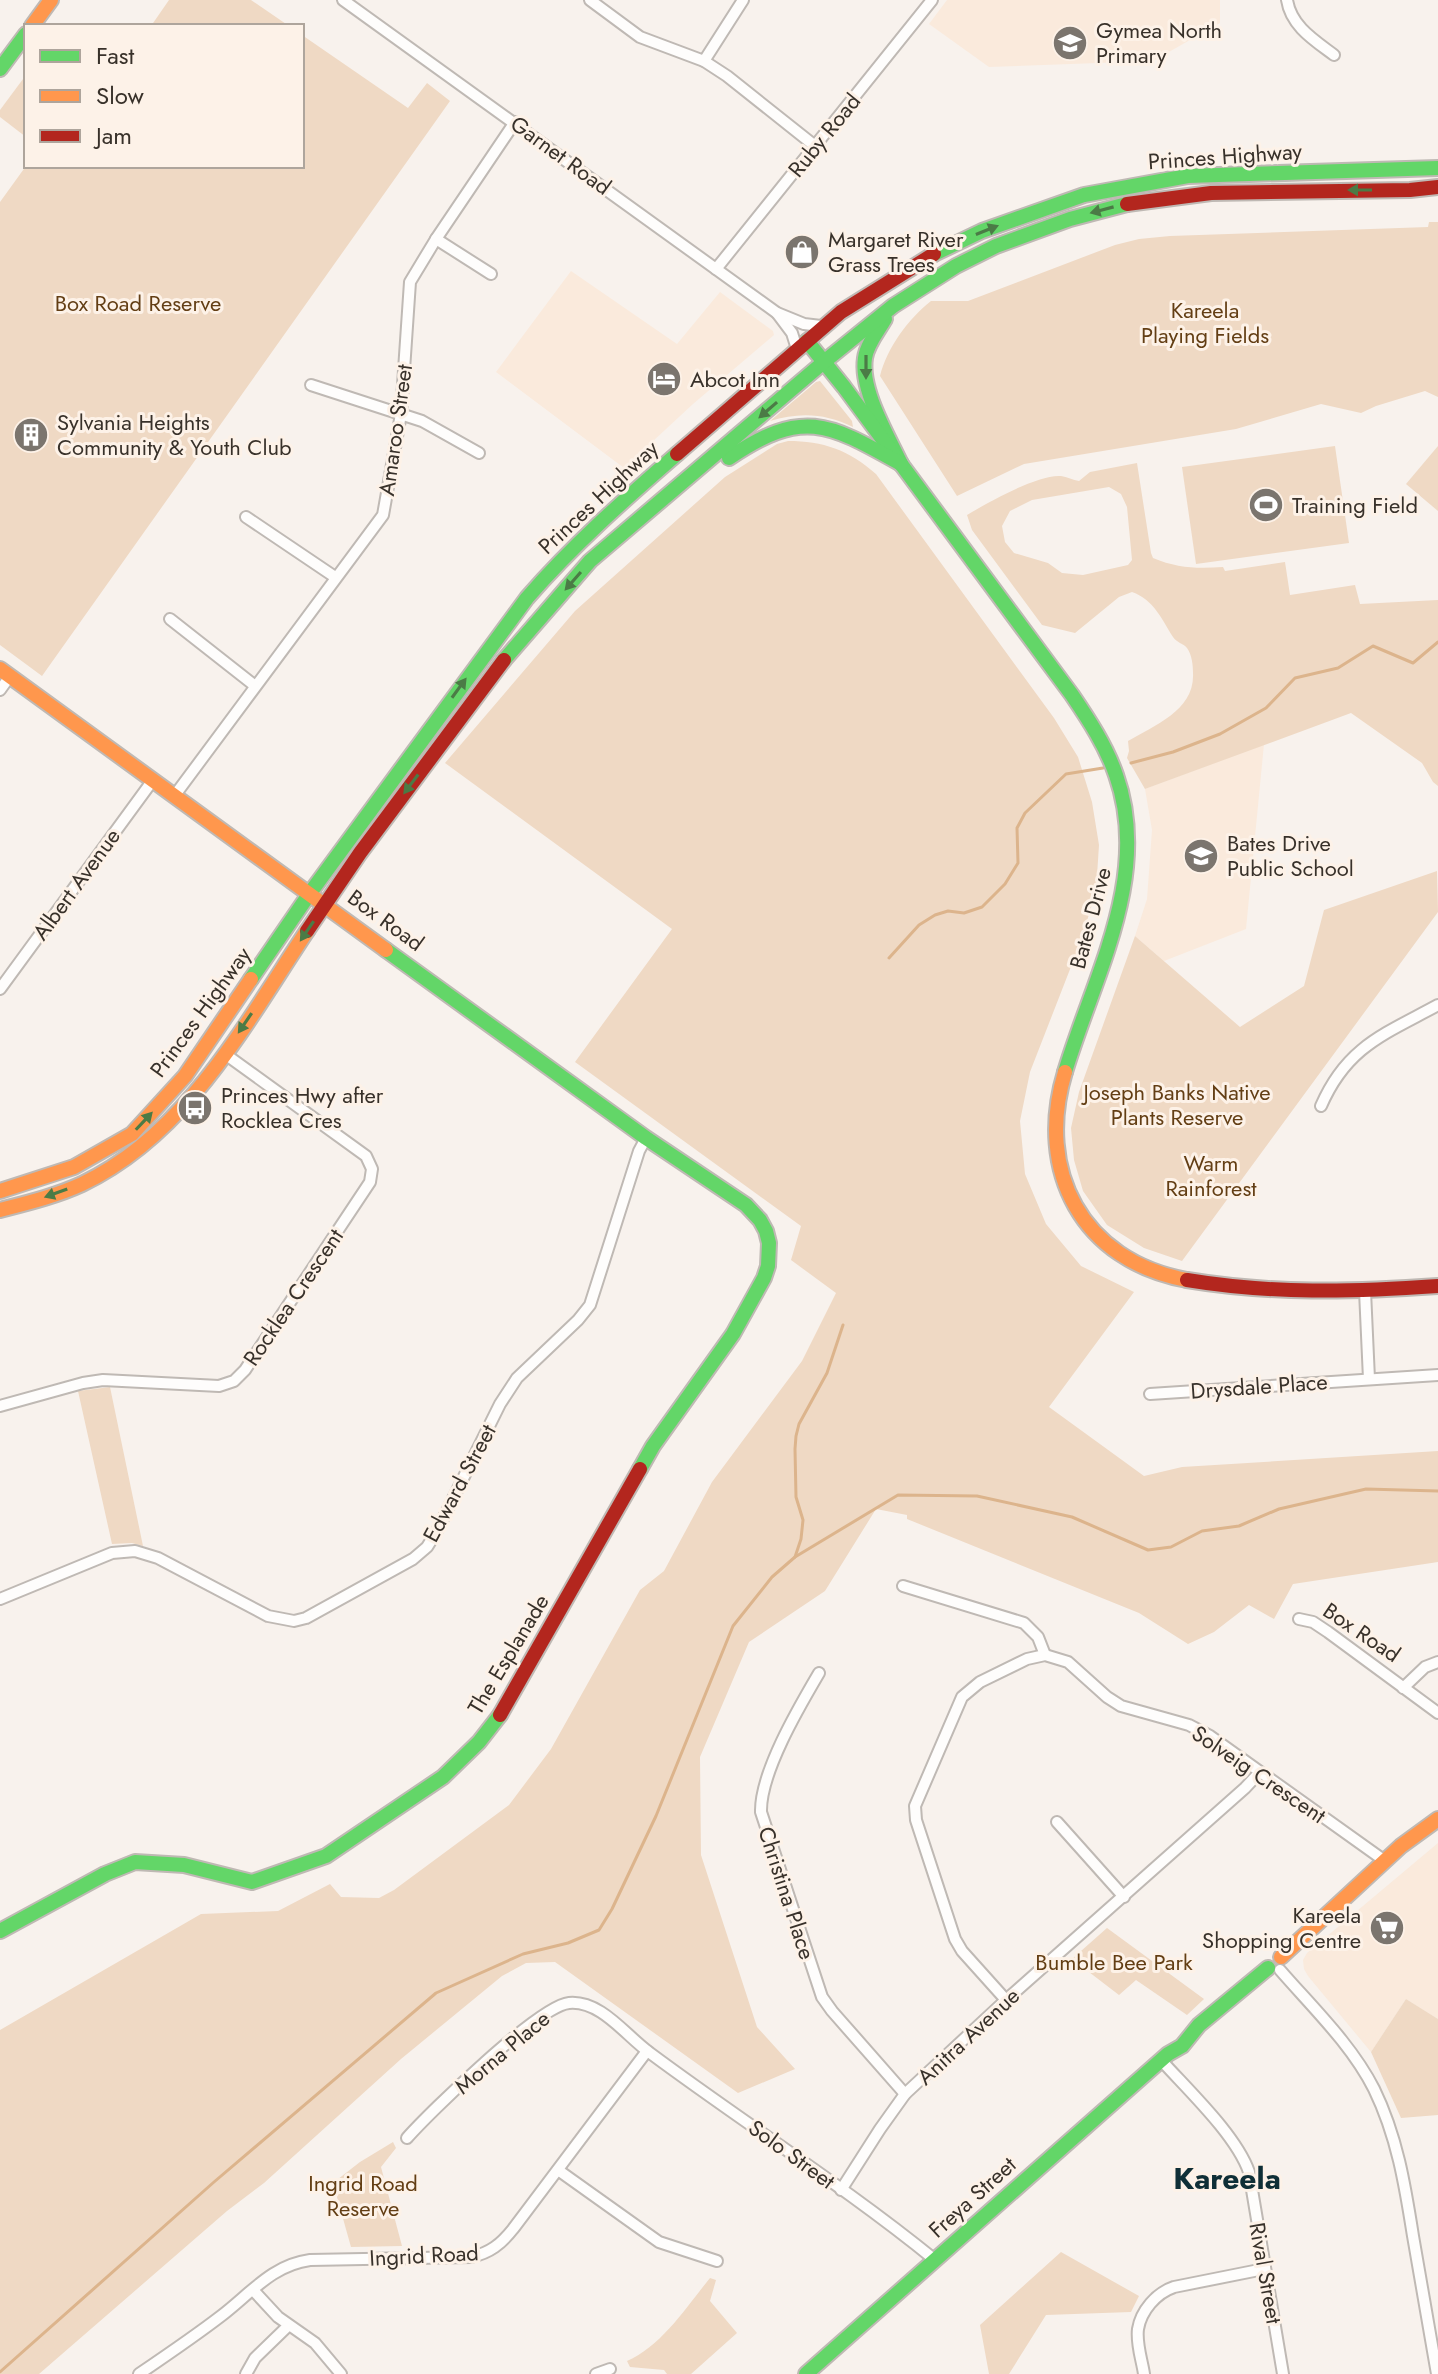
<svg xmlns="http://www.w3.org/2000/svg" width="1438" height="2374" font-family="Jost,sans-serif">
	<rect width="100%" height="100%" fill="#f8f2ed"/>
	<g fill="#faeadc">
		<path d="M947 0H1220V23L1153 61 989 67 929 24Z"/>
		<path d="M571 271 677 344 720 292 773 331 774 335 693 404 624 468 496 372Z"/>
		<path d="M1264 744 1246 929 1164 961 1135 936 1147 899 1152 830 1145 789Z"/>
		<path d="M1438 1843V2019L1406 1999 1371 2052 1308 1976 1304 1969 1303 1960 1307 1953Z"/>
	</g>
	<g fill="#efd9c4" fill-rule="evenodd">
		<path d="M169 0H251L289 26H151Z"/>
		<path d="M302 35 408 108 427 83 450 101 42 676 0 645V202L26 166H302Z"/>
		<path d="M26 75V137L0 117V110Z"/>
		<path d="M1429 222H1438V397L1425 391 1376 406 1361 413 1321 404 1236 429 1024 464 957 496 880 376C887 348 908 319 931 301H968L1115 245 1139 239 1170 236 1428 227Z"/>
		<path d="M820 381 852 421 853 427C825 413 799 412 770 421L816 382Z"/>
		<path d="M788 441C823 441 849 450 876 474L1054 718 1078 757 1092 802 1099 845 1096 891 1081 941 1030 1072 1020 1121 1025 1174 1046 1224 1081 1266 1134 1292 1049 1407 1144 1476 1182 1467 1438 1451V1562L1293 1584 1274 1619 1249 1605 1214 1632 1188 1644 1139 1613 907 1519V1515L876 1509 825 1591 749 1642 700 1757 701 1855 757 2027 795 2069 738 2093 555 1962 526 1963 502 1976 401 2059 264 2183 227 2211 39 2374H0V2030L201 1914 278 1911 330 1884 341 1897 379 1898 394 1890 509 1805 551 1749 640 1590 664 1571 712 1482 802 1361 836 1293 791 1260 801 1226 575 1062 672 929 445 763 575 611 725 477 777 444Z"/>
		<path d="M1335 446 1349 543 1196 564 1182 467Z"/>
		<path d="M1438 446V511L1406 484Z"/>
		<path d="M1137 463 1151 553 1153 558C1177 568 1197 569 1223 567L1225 571 1285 562 1290 595 1355 585 1360 604 1438 600V786L1433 782 1422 763 1351 713 1145 789 1127 758 1129 751 1128 741C1155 725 1195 710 1193 673 1193 665 1192 655 1187 648 1183 643 1177 643 1173 637 1161 618 1154 600 1132 592L1119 597 1075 633 1042 625 972 530 967 515C987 503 1038 474 1061 476 1067 477 1073 480 1079 481L1090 472ZM1109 487 1121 494 1127 507 1132 560 1128 565 1083 575 1062 573 1048 563 1014 553 1005 542 1002 526 1010 511 1032 500Z"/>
		<path d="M1437 871 1438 912 1182 1261 1144 1248 1107 1225 1083 1191 1074 1160 1071 1128 1079 1092 1135 936 1240 1027 1304 986 1324 910Z"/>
		<path d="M110 1387 143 1546 132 1543 112 1544 78 1391Z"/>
		<path d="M1107 1928 1204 1999 1187 2015 1136 1980 1119 1995 1072 1959Z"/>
		<path d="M1406 1999 1438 2019V2115L1401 2118 1371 2052Z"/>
		<path d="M393 2142 396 2148 381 2167 402 2246 351 2247 333 2183 360 2162Z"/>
		<path d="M1061 2252 1139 2296 1131 2312 1046 2315 1009 2374H989L980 2325Z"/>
		<path d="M710 2278 716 2280 710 2301 737 2333 691 2374H667L664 2370 630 2367 627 2361C662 2346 687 2306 710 2278Z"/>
	</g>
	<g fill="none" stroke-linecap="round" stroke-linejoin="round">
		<g stroke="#dcb48c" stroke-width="3">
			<path d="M1131 763 1173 752 1220 734 1266 708 1295 678 1338 668 1373 646 1413 663 1438 642"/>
			<path d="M889 958 919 925 935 915 948 911 964 913 982 907 1005 884 1018 863 1017 828 1025 813 1066 774 1103 768"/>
			<path d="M795 1557 801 1539 803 1520 796 1497 795 1449 796 1436 799 1424 827 1373 843 1325"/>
			<path d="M0 2372 214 2182 436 1993 523 1954 568 1943 599 1930 612 1909 656 1816 733 1626 772 1577 795 1557 898 1495 977 1496 1072 1517 1148 1550 1171 1547 1202 1531 1239 1526 1279 1509 1366 1489 1438 1491"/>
		</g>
		<g stroke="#bfb9b4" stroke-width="14">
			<g id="street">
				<path d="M343 0 777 313 804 324 821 326"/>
				<path d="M590 0 640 37 704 61 727 76 815 146"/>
				<path d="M1287 0C1291 26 1314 40 1334 55"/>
				<path d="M704 61 743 0"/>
				<path d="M436 239 491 274"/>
				<path d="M716 269 932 0"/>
				<path d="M777 313 792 333 797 349"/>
				<path d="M311 385 422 421 479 453"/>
				<path d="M246 517 335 577"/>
				<path d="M170 619 254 685"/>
				<path d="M0 690 10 676"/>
				<path d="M175 795 383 515 401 414 410 282 436 239 515 122"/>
				<path d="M0 989 153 780"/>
				<path d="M1321 1106C1347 1046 1385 1034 1438 1005"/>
				<path d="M1365 1291 1369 1379"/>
				<path d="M1150 1394 1438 1375"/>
				<path d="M0 1406 83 1383 103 1380 219 1386 234 1381 245 1370 370 1182 372 1169 366 1156 225 1054"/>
				<path d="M903 1586 1024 1623 1038 1637 1045 1655"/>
				<path d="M0 1599 112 1553 135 1551 158 1558 268 1616 294 1621 306 1618 413 1559 427 1547 437 1531 500 1404 517 1378 578 1320 590 1305 639 1151 646 1138"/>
				<path d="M1299 1619 1313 1622 1328 1632 1438 1713"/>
				<path d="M819 1673C799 1707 760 1773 761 1812L822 1997 832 2011 905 2094"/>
				<path d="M1403 1688 1425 1667 1438 1662"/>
				<path d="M1057 1822 1124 1897"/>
				<path d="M1280 1970C1313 2008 1351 2044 1374 2089 1397 2136 1405 2185 1413 2236 1421 2282 1429 2328 1437 2374"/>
				<path d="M1006 2000 962 1951 955 1939 916 1820 915 1806 962 1697 980 1682 1027 1659 1045 1655 1068 1662 1107 1697 1121 1706 1189 1725 1210 1736 1385 1861"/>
				<path d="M1161 2060C1188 2090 1236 2135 1249 2172L1283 2374"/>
				<path d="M407 2138C430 2112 539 2006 569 2003 601 2000 626 2036 650 2053 744 2123 844 2186 935 2260"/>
				<path d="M558 2170 659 2242 717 2261"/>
				<path d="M841 2190 880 2129 905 2094 1006 2000 1245 1788 1260 1772"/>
				<path d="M253 2290 278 2317 315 2343 341 2374"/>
				<path d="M139 2374C167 2355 195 2336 221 2316 250 2294 272 2265 310 2260L471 2257C490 2253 501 2244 513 2229L647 2051"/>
				<path d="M246 2374 255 2358 288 2326"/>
				<path d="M596 2374 610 2369"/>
				<path d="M1144 2374C1142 2360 1136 2344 1138 2329 1141 2311 1156 2293 1174 2287L1264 2269"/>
			</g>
		</g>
		<g stroke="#bfb9b4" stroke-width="18">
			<g id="fast">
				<path d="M0 69 26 34"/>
				<path d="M934 254 982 231 1084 195 1188 176 1438 168"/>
				<path d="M885 319C878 331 867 344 865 358 860 390 888 436 901 464"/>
				<path d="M807 341 844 387 1072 695C1089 720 1106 746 1116 775 1152 876 1093 978 1065 1072"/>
				<path d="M729 458C803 408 828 423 901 464"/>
				<path d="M504 660 590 561 825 361 893 306 956 266 996 246 1070 219 1127 204"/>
				<path d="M386 950 646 1138 746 1205 760 1220 766 1231 769 1243 768 1266 764 1278 733 1334 653 1446 640 1469"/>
				<path d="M251 979 310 893 527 598C573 545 624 500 677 454"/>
				<path d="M0 1931 105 1874 135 1862 184 1865 252 1882 326 1856 443 1777 479 1742 500 1715"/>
				<path d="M806 2374 1168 2054 1182 2046 1199 2025 1268 1968"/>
			</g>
		</g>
		<g stroke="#bfb9b4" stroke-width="18">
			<g id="slow">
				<path d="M32 26 51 0"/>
				<path d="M0 669 386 950"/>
				<path d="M1065 1072C1035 1171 1082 1261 1187 1280"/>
				<path d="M0 1191 74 1167 132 1134 185 1076 251 979"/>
				<path d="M0 1210C27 1203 56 1196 82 1184 187 1134 245 1024 307 931"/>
				<path d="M1281 1957 1401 1846 1438 1819"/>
			</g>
		</g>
		<g stroke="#bfb9b4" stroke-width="18">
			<g id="jam">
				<path d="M1127 204 1211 193 1410 190 1438 187"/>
				<path d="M677 454 841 312 934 254"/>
				<path d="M307 931 360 853 504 660"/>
				<path d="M1187 1280C1272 1294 1352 1292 1438 1286"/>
				<path d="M500 1715 640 1469"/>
			</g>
		</g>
		<use href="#street" stroke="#fefdfc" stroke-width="10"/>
		<use href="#fast" stroke="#63d668" stroke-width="14"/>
		<use href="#slow" stroke="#ff974d" stroke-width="14"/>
		<use href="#jam" stroke="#b3261e" stroke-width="14"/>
	</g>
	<defs><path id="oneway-solid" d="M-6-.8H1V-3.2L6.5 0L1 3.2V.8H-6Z" transform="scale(2)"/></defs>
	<g fill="#4b7b46">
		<use href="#oneway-solid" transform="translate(1360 190) rotate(180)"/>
		<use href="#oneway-solid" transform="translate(1102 210) rotate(165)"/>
		<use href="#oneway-solid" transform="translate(987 230) rotate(-22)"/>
		<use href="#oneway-solid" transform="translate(866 367) rotate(90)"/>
		<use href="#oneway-solid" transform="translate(768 410) rotate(139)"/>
		<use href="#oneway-solid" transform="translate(573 581) rotate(131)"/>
		<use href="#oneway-solid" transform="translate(459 688) rotate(-54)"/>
		<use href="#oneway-solid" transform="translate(411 784) rotate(127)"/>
		<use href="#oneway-solid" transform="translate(307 931) rotate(124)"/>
		<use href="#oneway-solid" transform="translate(245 1023) rotate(124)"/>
		<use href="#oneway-solid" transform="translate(144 1121) rotate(-47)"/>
		<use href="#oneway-solid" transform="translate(56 1193) rotate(160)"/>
	</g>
	<defs>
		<g id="school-disc" transform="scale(1.8)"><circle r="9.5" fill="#7b756e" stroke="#fdf2e8"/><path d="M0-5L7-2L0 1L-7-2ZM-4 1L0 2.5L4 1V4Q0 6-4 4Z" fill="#fff"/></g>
		<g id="shop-disc" transform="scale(1.8)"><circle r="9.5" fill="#7b756e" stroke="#fdf2e8"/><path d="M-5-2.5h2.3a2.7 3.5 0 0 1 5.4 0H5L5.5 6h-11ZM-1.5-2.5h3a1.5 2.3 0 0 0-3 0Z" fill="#fff"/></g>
		<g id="hotel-disc" transform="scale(1.8)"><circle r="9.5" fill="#7b756e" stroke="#fdf2e8"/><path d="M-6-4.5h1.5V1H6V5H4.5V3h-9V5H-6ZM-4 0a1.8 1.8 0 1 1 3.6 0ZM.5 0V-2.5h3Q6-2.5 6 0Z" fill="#fff"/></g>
		<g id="building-disc" transform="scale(1.8)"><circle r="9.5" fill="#7b756e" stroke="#fdf2e8"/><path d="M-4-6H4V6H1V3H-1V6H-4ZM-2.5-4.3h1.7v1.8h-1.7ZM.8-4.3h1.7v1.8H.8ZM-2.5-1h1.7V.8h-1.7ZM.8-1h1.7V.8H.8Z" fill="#fff"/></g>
		<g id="stadium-disc" transform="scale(1.8)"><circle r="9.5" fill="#7b756e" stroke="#fdf2e8"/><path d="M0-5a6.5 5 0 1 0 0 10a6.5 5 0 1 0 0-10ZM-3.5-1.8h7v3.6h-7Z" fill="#fff"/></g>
		<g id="bus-disc" transform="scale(1.8)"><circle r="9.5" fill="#7b756e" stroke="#fdf2e8"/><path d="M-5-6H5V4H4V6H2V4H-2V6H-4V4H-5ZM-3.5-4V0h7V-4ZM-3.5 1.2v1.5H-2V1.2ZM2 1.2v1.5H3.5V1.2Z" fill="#fff"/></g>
		<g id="supermarket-disc" transform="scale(1.8)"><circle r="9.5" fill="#7b756e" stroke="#fdf2e8"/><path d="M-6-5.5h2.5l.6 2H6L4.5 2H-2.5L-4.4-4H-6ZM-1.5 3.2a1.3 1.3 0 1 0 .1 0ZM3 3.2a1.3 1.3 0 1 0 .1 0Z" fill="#fff"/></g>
	</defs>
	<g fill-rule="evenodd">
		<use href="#school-disc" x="1070" y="43"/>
		<use href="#shop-disc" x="802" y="252"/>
		<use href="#hotel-disc" x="664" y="379"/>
		<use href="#building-disc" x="31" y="435"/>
		<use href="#stadium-disc" x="1266" y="505"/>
		<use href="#school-disc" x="1201" y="856"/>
		<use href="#bus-disc" x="195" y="1108"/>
		<use href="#supermarket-disc" x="1387" y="1928"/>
	</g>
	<g text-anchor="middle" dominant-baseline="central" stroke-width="6" stroke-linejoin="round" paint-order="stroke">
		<g font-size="22" fill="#38312a" stroke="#fdf2e8" text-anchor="start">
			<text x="1096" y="30">Gymea North<tspan x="1096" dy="25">Primary</tspan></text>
			<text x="828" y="239">Margaret River<tspan x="828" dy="25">Grass Trees</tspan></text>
			<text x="690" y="379">Abcot Inn</text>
			<text x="57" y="422">Sylvania Heights<tspan x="57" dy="25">Community &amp; Youth Club</tspan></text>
			<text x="1292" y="505">Training Field</text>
			<text x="1227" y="843">Bates Drive<tspan x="1227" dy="25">Public School</tspan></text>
			<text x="221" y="1095">Princes Hwy after<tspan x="221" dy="25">Rocklea Cres</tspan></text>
			<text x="1361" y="1915" text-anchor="end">Kareela<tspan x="1361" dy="25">Shopping Centre</tspan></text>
		</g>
		<g font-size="22" fill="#38312a" stroke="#fdf2e8">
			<text transform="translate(824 135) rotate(-51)">Ruby Road</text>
			<text transform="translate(561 155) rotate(36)">Garnet Road</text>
			<text transform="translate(1225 156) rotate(-4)">Princes Highway</text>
			<text transform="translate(395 430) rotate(-82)">Amaroo Street</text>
			<text transform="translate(598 497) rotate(-43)">Princes Highway</text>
			<text transform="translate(76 884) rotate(-54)">Albert Avenue</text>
			<text transform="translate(1090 918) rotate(-75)">Bates Drive</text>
			<text transform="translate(386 920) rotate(36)">Box Road</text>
			<text transform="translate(200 1012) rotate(-54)">Princes Highway</text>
			<text transform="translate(293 1297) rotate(-56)">Rocklea Crescent</text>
			<text transform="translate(1259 1386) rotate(-4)">Drysdale Place</text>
			<text transform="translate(459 1483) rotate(-62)">Edward Street</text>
			<text transform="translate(1362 1632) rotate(34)">Box Road</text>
			<text transform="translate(508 1654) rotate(-59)">The Esplanade</text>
			<text transform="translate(1259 1774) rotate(34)">Solveig Crescent</text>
			<text transform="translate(787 1893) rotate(72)">Christina Place</text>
			<text transform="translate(968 2036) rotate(-43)">Anitra Avenue</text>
			<text transform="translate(502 2052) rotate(-40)">Morna Place</text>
			<text transform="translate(792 2154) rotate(36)">Solo Street</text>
			<text transform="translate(972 2197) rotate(-42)">Freya Street</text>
			<text transform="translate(424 2255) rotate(-3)">Ingrid Road</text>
			<text transform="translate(1266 2273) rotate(80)">Rival Street</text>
		</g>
		<g font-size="22" fill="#633e14" stroke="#fdf2e8">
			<text x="138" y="303">Box Road Reserve</text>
			<text x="1205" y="310">Kareela<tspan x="1205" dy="25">Playing Fields</tspan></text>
			<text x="1177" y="1092">Joseph Banks Native<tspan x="1177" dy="25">Plants Reserve</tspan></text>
			<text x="1211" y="1163">Warm<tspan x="1211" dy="25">Rainforest</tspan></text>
			<text x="1114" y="1962">Bumble Bee Park</text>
			<text x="363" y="2183">Ingrid Road<tspan x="363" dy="25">Reserve</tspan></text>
		</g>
		<g font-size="30" font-weight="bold" fill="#0f2f37" stroke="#fdf2e8">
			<text x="1227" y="2178">Kareela</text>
		</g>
	</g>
	<rect x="24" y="24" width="280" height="144" fill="#fdf2e8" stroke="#aea59c" stroke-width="2"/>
	<rect x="40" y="50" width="40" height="12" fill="#63d668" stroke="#aea59c" stroke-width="2"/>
	<text x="96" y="64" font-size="24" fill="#38312a">Fast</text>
	<rect x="40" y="90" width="40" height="12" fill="#ff974d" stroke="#aea59c" stroke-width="2"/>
	<text x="96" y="104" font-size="24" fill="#38312a">Slow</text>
	<rect x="40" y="130" width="40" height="12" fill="#b3261e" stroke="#aea59c" stroke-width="2"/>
	<text x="96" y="144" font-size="24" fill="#38312a">Jam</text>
</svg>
